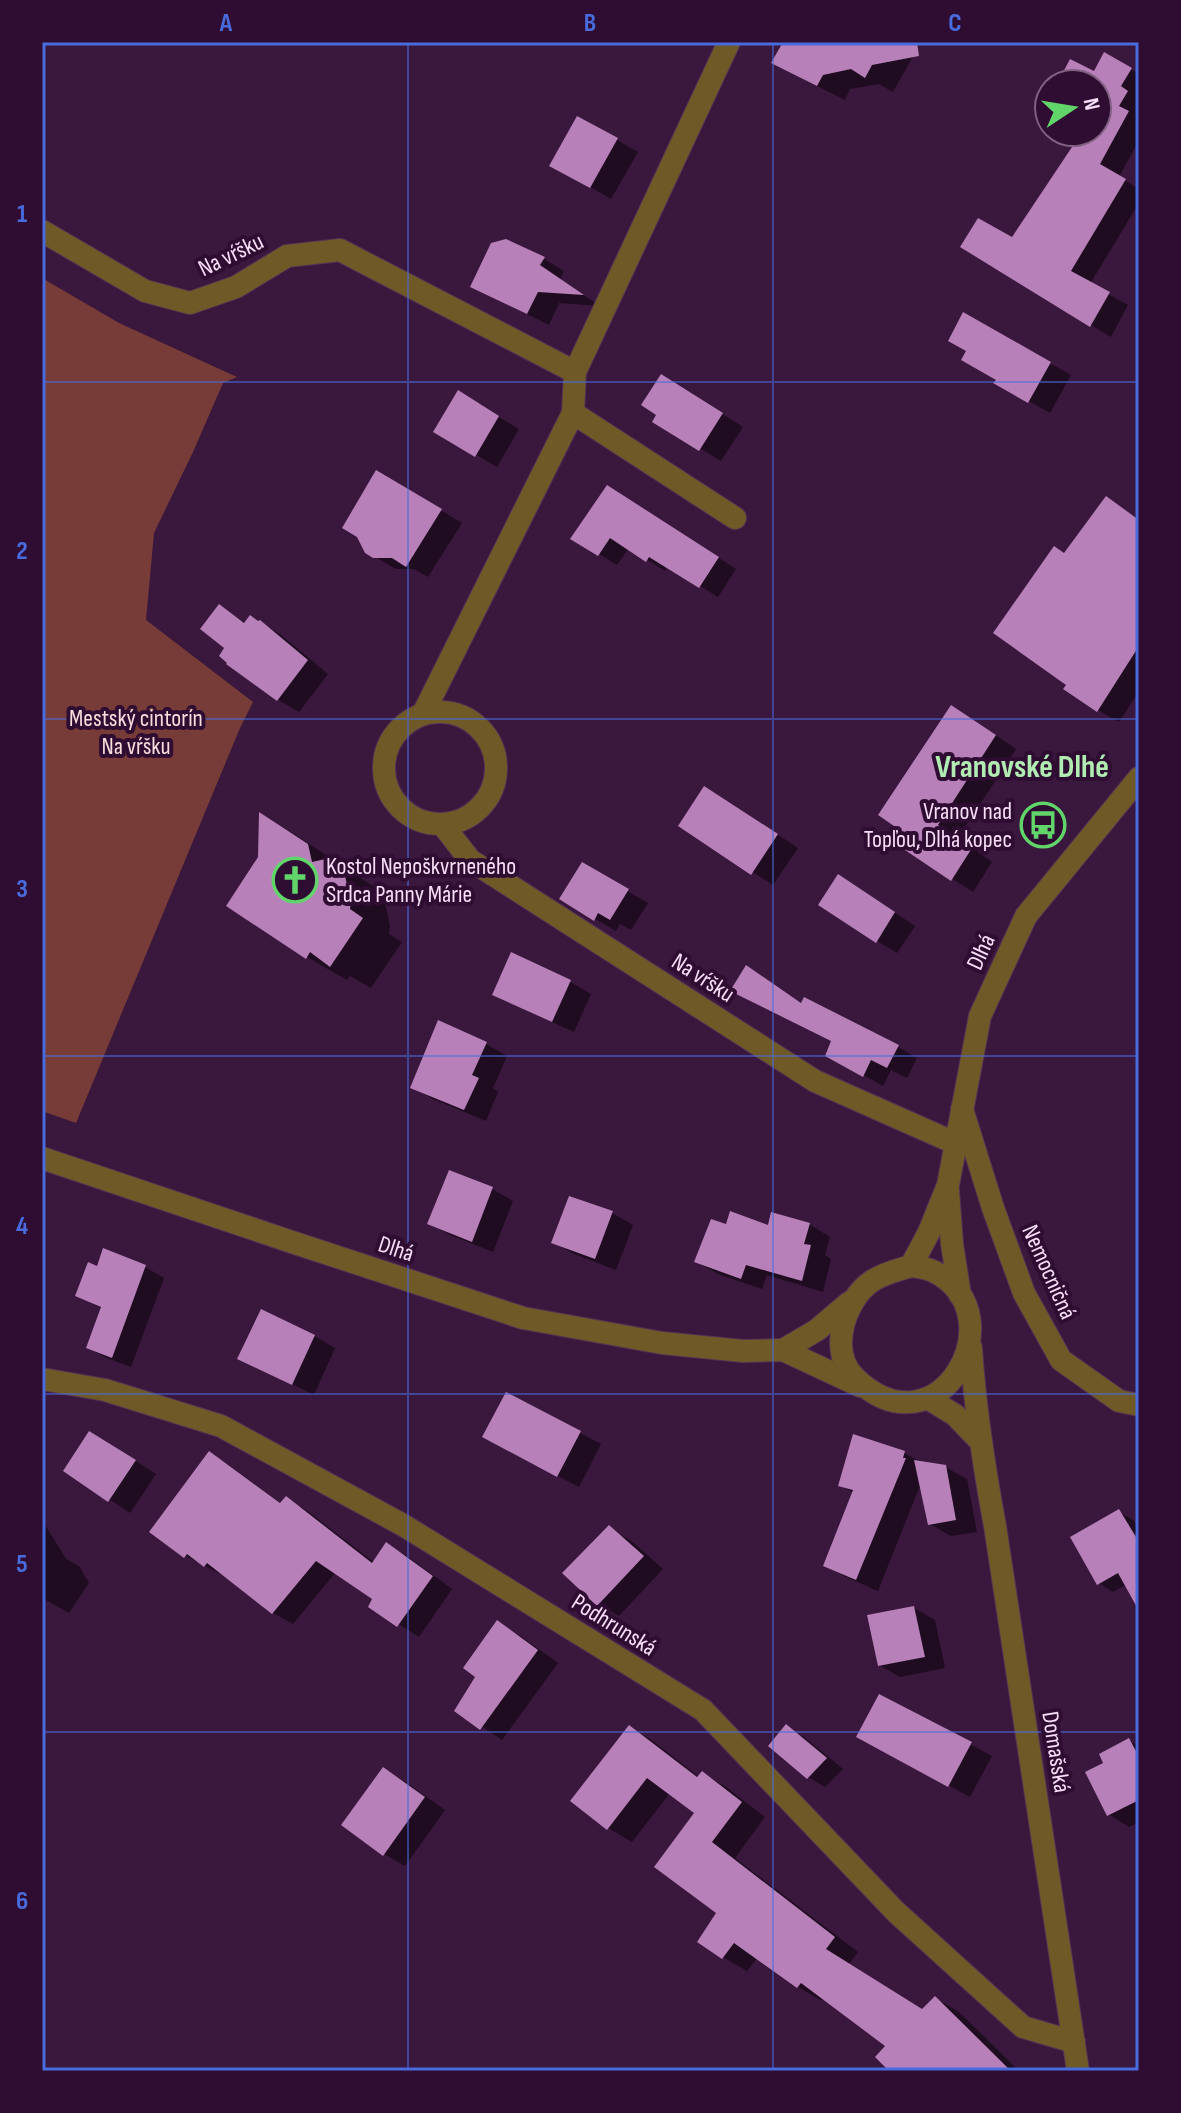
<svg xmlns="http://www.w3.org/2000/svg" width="1181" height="2113" font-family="'Sofia Sans Condensed',sans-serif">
	<rect width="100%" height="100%" fill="#3a173c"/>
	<path fill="#773c38" d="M42 278 119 323 237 377 223 383 193 452 154 533 146 620 253 702 240 728 76 1123 42 1111Z"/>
	<g fill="#0007">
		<path d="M786 42H905L917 49 893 92 879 84 850 89 845 100 801 78Z"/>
		<path d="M1105 55 1139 74V140L1119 177 1139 189V203L1090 284 1128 305 1111 337 962 246 1013 240 1085 132H1097V84H1059L1095 74Z"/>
		<path d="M617 140 638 152 611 199 552 165Z"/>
		<path d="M544 259 564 271 560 279 600 306 559 303 549 325 494 298Z"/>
		<path d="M964 315 1071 375 1050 413 996 383 999 379Z"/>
		<path d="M682 389 743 427 721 461 655 421Z"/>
		<path d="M458 393 519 429 497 467 436 431Z"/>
		<path d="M377 472 462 523 428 577 414 569H396L367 552Z"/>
		<path d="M626 498 736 569 718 597 668 566 665 571 629 548 617 565 573 538Z"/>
		<path d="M1107 499 1139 519V691L1119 722 1098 710 1068 684 1066 555Z"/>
		<path d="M220 607 246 623 260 622 281 635 328 674 299 712 278 700Z"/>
		<path d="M972 719 1016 749 958 838 992 862 973 892 905 848Z"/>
		<path d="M725 800 798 848 773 885 680 825Z"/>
		<path d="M261 815 299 837 383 893 390 926 389 934 402 942 371 988 350 976 347 980 307 957 260 858Z"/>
		<path d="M582 865 648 903 631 930 620 924 616 931 595 919Z"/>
		<path d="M859 889 915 926 897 953 877 941Z"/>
		<path d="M512 955 570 982 591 994 574 1032 516 1006 495 994Z"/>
		<path d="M747 968 803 1004 898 1047 917 1058 907 1078 891 1070 883 1086 828 1055 833 1042Z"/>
		<path d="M439 1023 486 1044 507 1056 493 1088 498 1092 486 1121 433 1099 412 1087Z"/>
		<path d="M450 1173 492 1189 513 1201 493 1252 450 1235 430 1223Z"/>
		<path d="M612 1213 633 1225 616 1270 574 1254 553 1242Z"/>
		<path d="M809 1224 830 1237 825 1255 831 1259 823 1292 767 1275 762 1289 718 1274 697 1262 728 1226 769 1228Z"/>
		<path d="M145 1267 164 1278 131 1367 107 1358 88 1348 103 1309 77 1295 98 1269Z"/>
		<path d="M314 1336 335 1348 314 1395 240 1358Z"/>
		<path d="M507 1394 601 1444 579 1487 506 1449Z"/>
		<path d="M111 1445 156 1474 130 1513 65 1470Z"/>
		<path d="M904 1453 922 1463 945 1467 967 1479 977 1532 951 1536 930 1524 921 1483 878 1591 846 1577 825 1565 854 1493 840 1485Z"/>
		<path d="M210 1454 230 1466 282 1504 286 1499 306 1510 375 1563 387 1545 407 1556 452 1589 419 1637 371 1606 375 1599 336 1572 293 1624 273 1613 226 1577 186 1556Z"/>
		<path d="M1119 1512 1133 1520 1139 1529V1594L1127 1584 1113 1592 1099 1583Z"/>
		<path d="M42 1520 66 1559 79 1566 89 1583 69 1613 44 1599 42 1595Z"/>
		<path d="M609 1528 630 1540 663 1569 619 1616 598 1604Z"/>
		<path d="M914 1608 935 1620 945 1668 900 1677 879 1665Z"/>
		<path d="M498 1623 519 1635 558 1663 502 1740 457 1710 478 1677Z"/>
		<path d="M880 1697 992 1756 970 1797 879 1748Z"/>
		<path d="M629 1727 653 1741 699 1777 702 1773 726 1787 765 1817 735 1858 858 1952 849 1964 923 2011 935 1998 959 2012 1019 2071H892L888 2046 824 1998 822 2001 798 1987 758 1957 747 1971 723 1957 719 1912 697 1813 670 1793 632 1842 608 1828Z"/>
		<path d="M786 1727 804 1737 843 1769 825 1787 808 1777Z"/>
		<path d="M1129 1741 1139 1746V1822L1129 1827 1108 1814 1106 1764Z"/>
		<path d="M383 1769 404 1781 445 1810 405 1866 384 1854Z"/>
	</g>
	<g fill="#b780b9">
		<path d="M783 42H917L919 56 872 65 865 78 851 69 823 75 817 86 771 63Z"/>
		<path d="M1104 52 1132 68 1121 86 1128 91 1119 106 1129 111 1100 164 1126 179 1071 271 1110 292 1090 327 960 247 978 218 1012 237 1082 132H1097V84H1057L1070 59 1094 71Z"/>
		<path d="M577 116 618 138 590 188 549 166Z"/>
		<path d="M506 239 545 257 540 265 584 295 538 292 527 314 470 287 491 243Z"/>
		<path d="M963 312 1051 362 1028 403 993 383 996 380 961 360 966 351 948 341Z"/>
		<path d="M661 374 723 413 699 451 652 422 656 415 641 405Z"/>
		<path d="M458 390 499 416 475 457 433 432Z"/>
		<path d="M376 470 442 509 406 567 392 558H373L365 553 357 537 342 528Z"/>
		<path d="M607 485 719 557 699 588 649 557 646 562 610 538 598 556 570 539Z"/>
		<path d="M1106 496 1139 520V646L1097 712 1063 689 1066 685 993 633 1054 546 1064 553Z"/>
		<path d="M219 604 244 623 250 615 258 621 260 620 308 660 277 701 226 664 227 663 219 656 224 648 200 629Z"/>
		<path d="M951 705 996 735 938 825 972 848 951 881 902 848 910 837 878 815Z"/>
		<path d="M704 786 778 834 751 875 678 826Z"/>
		<path d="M259 812 308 844 312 862 330 858 343 868 351 901 350 909 363 918 330 967 310 952 306 959 226 906 258 857Z"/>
		<path d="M582 862 629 889 610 920 598 913 594 921 559 899Z"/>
		<path d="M838 874 895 912 876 943 818 905Z"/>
		<path d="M511 952 571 980 552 1022 492 995Z"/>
		<path d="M746 965 801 1003 804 997 899 1045 887 1068 871 1060 863 1077 825 1056 831 1041 730 991Z"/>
		<path d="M438 1020 487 1042 472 1075 479 1078 464 1110 410 1088Z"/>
		<path d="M449 1170 493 1187 472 1242 427 1224Z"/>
		<path d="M569 1196 613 1211 595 1259 551 1243Z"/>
		<path d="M730 1211 768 1225 771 1212 810 1223 804 1244 811 1245 802 1281 746 1265 741 1279 694 1262 711 1219 726 1224Z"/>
		<path d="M103 1248 146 1265 112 1358 86 1348 101 1307 75 1296 88 1262 97 1266Z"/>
		<path d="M261 1309 315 1335 292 1385 237 1359Z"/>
		<path d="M506 1392 581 1431 557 1477 482 1437Z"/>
		<path d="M89 1431 136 1460 108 1502 63 1471Z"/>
		<path d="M853 1434 905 1451 903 1458H906L856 1580 823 1566 853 1490 838 1486Z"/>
		<path d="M209 1451 280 1503 286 1496 372 1563 386 1542 433 1576 397 1627 368 1607 372 1599 316 1561 272 1614 207 1563 204 1567 187 1554 184 1558 149 1532Z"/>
		<path d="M914 1460 946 1465 956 1520 928 1525Z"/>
		<path d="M1119 1509 1139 1542V1611L1118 1573 1097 1585 1070 1537Z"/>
		<path d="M609 1525 644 1556 597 1606 562 1573Z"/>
		<path d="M914 1606 925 1657 878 1666 867 1615Z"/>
		<path d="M497 1620 538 1650 480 1730 454 1711 475 1677 463 1668Z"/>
		<path d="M879 1694 972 1742 948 1787 856 1737Z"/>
		<path d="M786 1724 827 1758 807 1779 768 1746Z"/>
		<path d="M629 1725 697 1777 702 1771 742 1802 712 1842 835 1937 826 1949 922 2009 935 1996 1011 2071H889L875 2057 885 2046 801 1983 797 1988 734 1943 722 1959 697 1942 716 1913 654 1867 694 1813 647 1778 607 1830 570 1801Z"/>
		<path d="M1129 1738 1139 1757V1800L1107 1816 1085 1772 1103 1763 1099 1754Z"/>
		<path d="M383 1767 425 1797 383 1856 341 1825Z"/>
	</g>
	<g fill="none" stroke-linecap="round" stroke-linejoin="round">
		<g stroke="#543356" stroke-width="24">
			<g id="minor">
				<path d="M42 231 145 291 190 303 236 287 287 256 340 250 575 372"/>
				<path d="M573 413 735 518"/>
				<circle cx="440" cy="768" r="56"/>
				<path d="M423 714 573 413 575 372 729 42"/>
				<path d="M442 824 470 860 815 1081 957 1144"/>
				<path d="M962 1109 993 1208 1024 1293 1061 1360 1119 1401 1139 1405"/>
				<path d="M42 1379 105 1390 221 1426 403 1525 703 1710 896 1912 1023 2027 1074 2042"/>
			</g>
		</g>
		<g stroke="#543356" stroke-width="24">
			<g id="tertiary">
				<path d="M42 1158 289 1241 523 1318 662 1343 743 1351 783 1350 860 1386"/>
				<path d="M948 1191 952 1244 960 1295"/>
				<path d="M911 1266C919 1267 928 1268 935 1272 1018 1315 939 1459 855 1378 828 1352 844 1300 872 1281 884 1273 898 1270 911 1266L929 1232 948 1185 980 1016 1026 916 1139 778"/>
				<path d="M971 1348C975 1408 984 1467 995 1526L1078 2071"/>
				<path d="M783 1350 817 1330 850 1302"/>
				<path d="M929 1399 955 1415 980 1441"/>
			</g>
		</g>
		<use href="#minor" stroke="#6f5927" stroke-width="22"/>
		<use href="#tertiary" stroke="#6f5927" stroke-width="22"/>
	</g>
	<path fill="none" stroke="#486bde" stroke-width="2" stroke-opacity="0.55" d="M408 42V2071M773 42V2071M42 382H1139M42 719H1139M42 1056H1139M42 1394H1139M42 1732H1139"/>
	<defs>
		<g id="bus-ring" transform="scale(2.3)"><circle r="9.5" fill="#2f0c32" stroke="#61d56a" stroke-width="1.5"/><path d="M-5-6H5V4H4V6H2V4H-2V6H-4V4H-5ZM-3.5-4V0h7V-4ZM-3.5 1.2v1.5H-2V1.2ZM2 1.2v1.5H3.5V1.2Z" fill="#61d56a"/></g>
		<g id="church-ring" transform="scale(2.3)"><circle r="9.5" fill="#2f0c32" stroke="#61d56a" stroke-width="1.5"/><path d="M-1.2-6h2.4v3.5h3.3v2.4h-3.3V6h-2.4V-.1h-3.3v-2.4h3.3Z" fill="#61d56a"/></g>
	</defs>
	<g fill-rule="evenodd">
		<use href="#bus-ring" x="1043" y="825"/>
		<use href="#church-ring" x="295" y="880"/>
	</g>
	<g text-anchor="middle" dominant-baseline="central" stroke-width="8" stroke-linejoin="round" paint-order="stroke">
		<g font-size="24" fill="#f6dff7" stroke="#2f0c32">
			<text transform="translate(231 255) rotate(-26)">Na vŕšku</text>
			<text transform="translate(981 952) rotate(-65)">Dlhá</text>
			<text transform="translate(703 978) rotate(33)">Na vŕšku</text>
			<text transform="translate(396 1249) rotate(18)">Dlhá</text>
			<text transform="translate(1049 1272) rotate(66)">Nemocničná</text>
			<text transform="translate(614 1625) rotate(32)">Podhrunská</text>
			<text transform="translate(1056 1752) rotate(81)">Domašská</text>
		</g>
		<g font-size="24" fill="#f5dedb" stroke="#2f0c32">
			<text x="136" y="718">Mestský cintorín<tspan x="136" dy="28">Na vŕšku</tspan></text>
		</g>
		<g font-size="24" fill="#f6dff7" stroke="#2f0c32" text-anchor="end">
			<text x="1012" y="811">Vranov nad<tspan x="1012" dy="28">Topľou, Dlhá kopec</tspan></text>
			<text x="326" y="866" text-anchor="start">Kostol Nepoškvrneného<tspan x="326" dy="28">Srdca Panny Márie</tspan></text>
		</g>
		<g font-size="32" font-weight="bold" fill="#b1ecb2" stroke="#2f0c32">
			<text x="1022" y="767">Vranovské Dlhé</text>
		</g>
	</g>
	<rect width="1181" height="2113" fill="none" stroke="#2f0c32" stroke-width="88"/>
	<g transform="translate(1073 108) rotate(78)"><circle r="38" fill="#2f0c32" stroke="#7f6081" stroke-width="2"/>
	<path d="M0-6L14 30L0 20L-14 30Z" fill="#61d56a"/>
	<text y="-12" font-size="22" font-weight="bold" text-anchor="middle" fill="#f6dff7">N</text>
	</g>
	<rect x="44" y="44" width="1093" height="2025" fill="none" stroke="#486bde" stroke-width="3"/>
	<g font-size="26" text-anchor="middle" font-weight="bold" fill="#486bde">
		<text x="226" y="31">A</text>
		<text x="590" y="31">B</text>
		<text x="955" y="31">C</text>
		<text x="22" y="222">1</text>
		<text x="22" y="559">2</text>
		<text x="22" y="897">3</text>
		<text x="22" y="1234">4</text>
		<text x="22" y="1572">5</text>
		<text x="22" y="1909">6</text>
	</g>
</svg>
